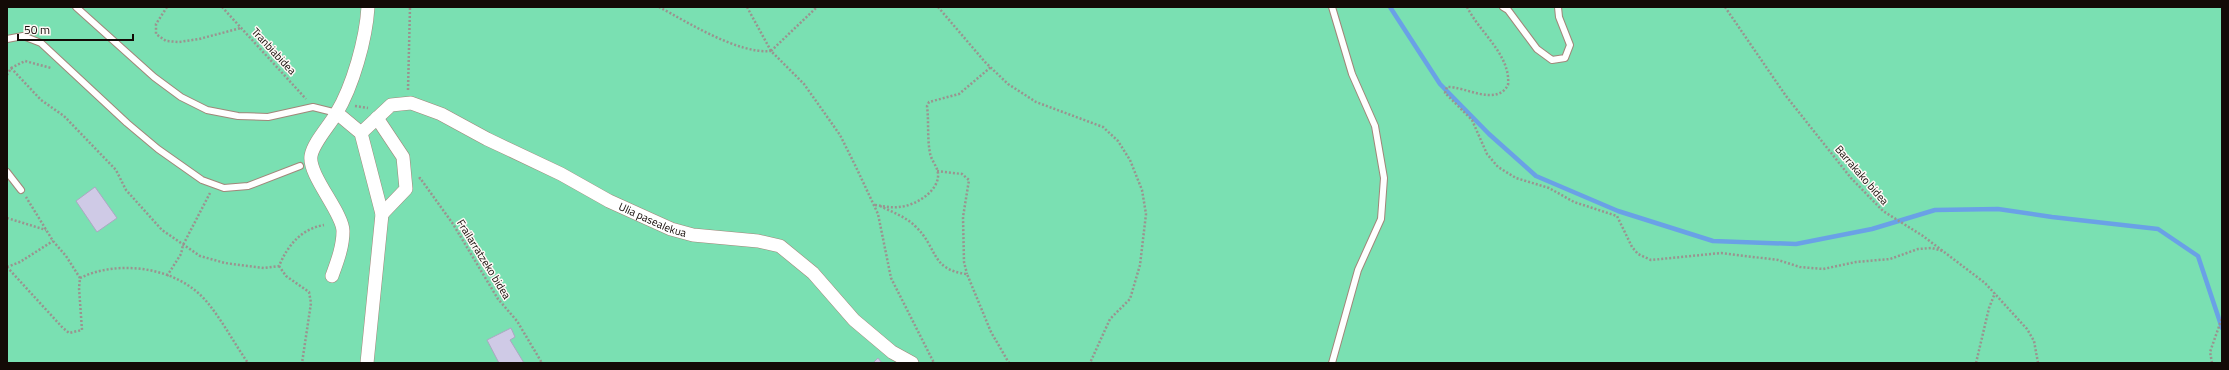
<svg xmlns="http://www.w3.org/2000/svg" width="2229" height="370" font-family="'Titillium Web',sans-serif">
	<rect width="100%" height="100%" fill="#fef8f5"/>
	<rect fill="#7ae0b2" x="7" y="7" width="2215" height="356"/>
	<g fill="none" stroke-linecap="round" stroke-linejoin="round">
		<path stroke="#6aa1e6" stroke-width="4.5" d="M1390 7 1440 84 1489 134 1536 176 1618 211 1713 241 1796 244 1872 229 1935 210 1998 209 2052 217 2158 229 2198 256 2222 328"/>
	</g>
	<g fill="#cfcae6" stroke="#aca7c2">
		<path d="M95 187 117 218 97 232 76 201Z"/>
		<path d="M511 328 515 337 510 340 524 363H499L487 340Z"/>
		<path d="M878 358 882 363H873Z"/>
	</g>
	<g fill="none" stroke-linecap="round" stroke-linejoin="round">
		<g stroke="#a18679" stroke-width="8">
			<g id="service">
				<path d="M76 7 154 77 181 97 207 110 238 116 268 117 313 107 337 113"/>
				<path d="M1332 7 1352 74 1375 126 1384 178 1381 219 1358 270 1332 363"/>
				<path d="M1503 7 1508 10 1537 49 1552 60 1565 58 1570 45 1559 17 1558 7"/>
				<path d="M7 39 23 36 41 43 127 123 158 149 202 180 224 188 248 186 300 166"/>
				<path d="M7 172 21 190"/>
			</g>
		</g>
		<g stroke="#a18679" stroke-width="14">
			<g id="minor">
				<path d="M337 113 361 133 382 214 367 363"/>
				<path d="M377 118 403 157 406 189 382 214"/>
				<path id="s1" d="M361 133 391 105 411 103 441 114 487 139 561 174 609 201 671 229 693 235 758 241 780 246 813 273 854 320 892 352 912 363"/>
				<path d="M332 276C337 262 343 247 343 231 343 213 308 175 311 156 313 143 329 126 336 114 353 86 366 39 368 7"/>
			</g>
		</g>
		<g stroke="#9a938f" stroke-width="2.5" stroke-dasharray="2 2" stroke-linecap="butt">
			<path d="M167 7 156 24V34L166 41 179 42 199 39 241 28"/>
			<path d="M222 7 306 99"/>
			<path d="M659 7C689 23 738 54 771 51"/>
			<path d="M747 7 771 51 804 84 840 135 856 167 878 214 891 278 934 363"/>
			<path d="M938 7 985 62 1008 84 1036 102 1103 127 1118 141 1130 160 1142 190 1146 214 1140 265 1130 299 1110 319 1090 363"/>
			<path d="M1467 7C1480 33 1511 55 1508 85 1496 107 1465 86 1447 87L1445 93 1472 120 1487 154 1498 167 1516 178 1549 188 1574 202 1617 216 1632 247 1638 254 1651 260 1721 253 1778 260 1800 267 1823 269 1856 262 1890 259 1918 249 1932 248 1943 251"/>
			<path d="M1725 7 1786 96 1851 178 1883 211 1923 236 1985 283 2027 329 2034 341 2038 363"/>
			<path d="M771 51 817 7"/>
			<path d="M11 68 41 100 64 116 116 170 126 190 162 230 200 256 225 263 264 268 279 266C288 245 301 229 324 225"/>
			<path d="M7 75 11 68 25 61 51 68"/>
			<path d="M408 90 410 7"/>
			<path d="M355 106 368 108"/>
			<path d="M937 171 962 174 969 180 963 217 964 262 967 274"/>
			<path d="M419 179 420 178 453 224 498 299 517 321 542 363"/>
			<path d="M875 205C883 206 891 208 899 207 915 206 940 191 938 173 937 166 931 160 930 153 927 138 929 122 927 106L929 102 959 94 991 67"/>
			<path d="M880 206C892 212 906 217 915 226 938 247 930 270 967 274L991 332 1009 363"/>
			<path d="M7 218 46 230"/>
			<path d="M279 266 286 276 309 292 311 303 302 363"/>
			<path d="M7 267 62 327 69 333 82 330 79 288 80 278 66 256 53 241 26 197"/>
			<path d="M7 267 20 262 53 241"/>
			<path d="M167 276 181 254 183 245 210 193"/>
			<path d="M80 278C119 259 178 267 207 302 222 320 234 343 248 363"/>
			<path d="M1976 363 1989 308 1995 293"/>
			<path d="M2212 363 2210 352 2222 318"/>
		</g>
		<use href="#service" stroke="#fff" stroke-width="6"/>
		<use href="#minor" stroke="#fff" stroke-width="13"/>
	</g>
	<g text-anchor="middle" dominant-baseline="central" stroke-width="3" stroke-linejoin="round" paint-order="stroke">
		<g font-size="11" fill="#130a06" stroke="#fef8f5">
			<text transform="translate(274 51) rotate(47)">Tranbiabidea</text>
			<text transform="translate(1862 175) rotate(49)">Barrakako bidea</text>
			<text stroke="none"><textPath href="#s1" startOffset="330">Ulia pasealekua</textPath></text>
			<text transform="translate(484 259) rotate(58)">Frailarratzeko bidea</text>
		</g>
	</g>
	<rect width="2229" height="370" fill="none" stroke="#130a06" stroke-width="16"/>
	<path d="M18 34v6h115v-6" fill="none" stroke="#130a06" stroke-width="2"/>
	<text x="24" y="34" font-size="12" fill="#130a06" stroke="#fef8f5" stroke-width="3" paint-order="stroke">50 m</text>
</svg>
